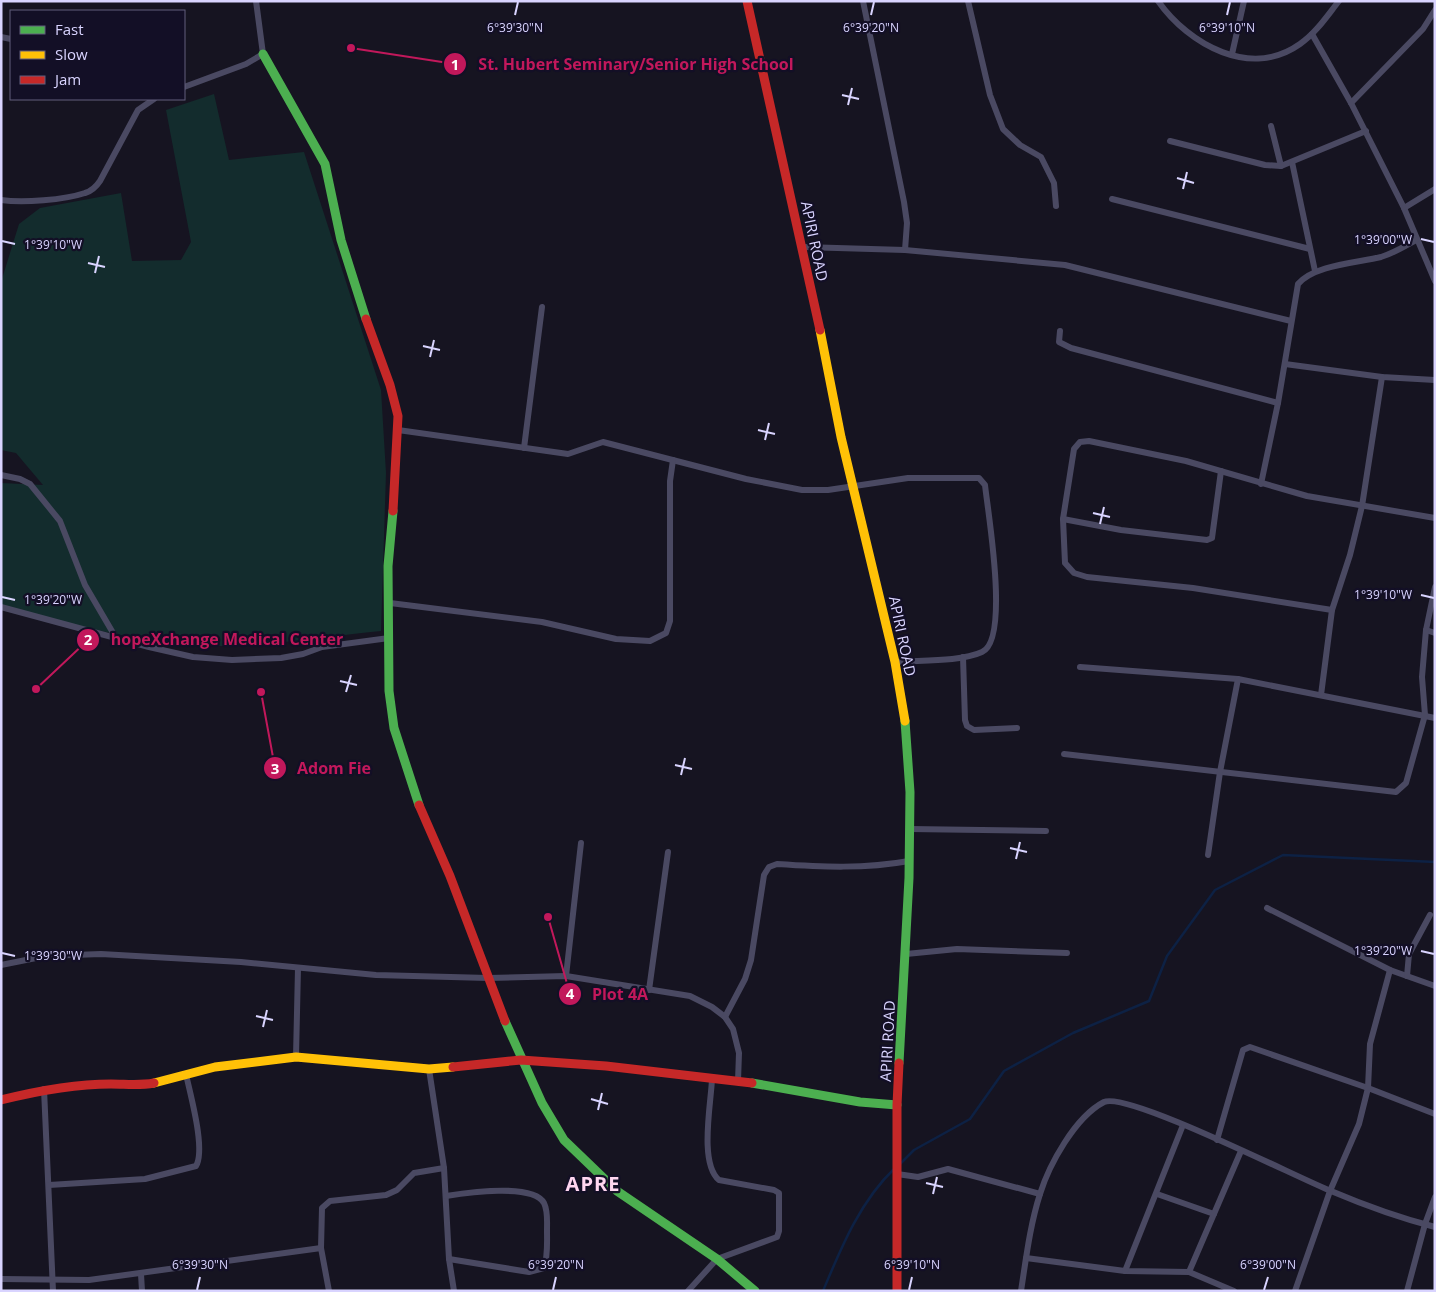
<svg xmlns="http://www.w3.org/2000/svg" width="1436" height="1292" font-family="'Open Sans',sans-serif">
	<rect width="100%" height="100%" fill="#161421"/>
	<path fill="#132c2d" d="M214 94 229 160 304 152 381 390 386 473 381 631C321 637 246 650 187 645 124 639 62 622 1 605V483L43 485 16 453 1 450V282L19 224 40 208 121 193 132 261 181 260 191 242 166 110Z"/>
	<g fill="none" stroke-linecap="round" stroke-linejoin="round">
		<g stroke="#0d2144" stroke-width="2.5">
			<path d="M899 1165 914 1150 970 1119 1004 1071 1073 1033 1149 1001 1167 956 1215 890 1283 855 1435 862"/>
			<path d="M823 1291C841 1248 860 1201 895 1168"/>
		</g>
		<g stroke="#4a4962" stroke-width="6">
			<path d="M863 1 904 202 907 223 905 250"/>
			<path d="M968 1 990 95 1003 129 1020 145 1041 157 1054 183 1056 206"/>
			<path d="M1158 1C1189 45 1251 79 1300 44 1316 33 1327 16 1339 1"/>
			<path d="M1312 34 1351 103 1404 208 1435 281"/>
			<path d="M1 37 11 39"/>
			<path d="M1232 54 1244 1"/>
			<path d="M184 87 246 64 263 54 256 1"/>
			<path d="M1351 103 1423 29 1435 10"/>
			<path d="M1271 126 1281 166"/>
			<path d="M1170 141 1265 165 1281 166 1366 131"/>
			<path d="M1292 162 1315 271"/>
			<path d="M1112 199 1310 249"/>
			<path d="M1 200C23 203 64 200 85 193 92 191 96 187 100 181L138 110 154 99"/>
			<path d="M1404 208 1435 189"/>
			<path d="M803 247 905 250 1065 265 1291 321"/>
			<path d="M1060 331 1059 342 1071 348 1278 403"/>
			<path d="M1285 364 1382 377 1435 380"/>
			<path d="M398 430 568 454 603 442 746 479 802 490H828L908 478H979L985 485C988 513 1010 640 982 652 960 662 921 660 895 662"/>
			<path d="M524 448 542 307"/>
			<path d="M1 475 20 479 30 484 60 521 85 585 116 638"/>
			<path d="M1261 484 1278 403 1298 284C1314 265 1356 263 1381 257 1394 253 1405 246 1416 240"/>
			<path d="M1063 519 1121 530 1207 540 1212 538 1221 471"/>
			<path d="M390 603 542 622 616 639 650 641 666 633 670 621V481L673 460"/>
			<path d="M1 607 149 647 193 657 232 660 281 658 303 654 322 647 389 638"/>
			<path d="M1332 610 1193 588 1087 577 1074 573 1065 563 1063 519 1074 449 1080 442 1089 441 1186 461 1307 496 1435 518"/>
			<path d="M1426 630 1435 633"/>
			<path d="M963 657 965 720 967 726 974 730 1017 728"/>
			<path d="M1080 667 1238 679 1435 718"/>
			<path d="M1321 695 1332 610 1350 555 1362 506 1382 377"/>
			<path d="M1064 754 1396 792 1406 783 1425 715 1422 677 1426 630 1435 587"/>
			<path d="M910 829 1046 831"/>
			<path d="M1208 855 1220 772 1238 679"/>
			<path d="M1267 908 1390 970 1435 986"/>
			<path d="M906 954 957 949 1067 953"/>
			<path d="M1 965 46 956 101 954 241 962 376 975 488 978 566 976 690 996 712 1007 725 1017 733 1029 739 1053 738 1081"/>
			<path d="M566 976 581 843"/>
			<path d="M1407 976 1409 954 1430 915"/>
			<path d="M649 990 668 852"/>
			<path d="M725 1017 745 979 751 960 764 875 769 867 777 864C822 867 865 869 909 861"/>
			<path d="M296 1057 298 968"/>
			<path d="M429 1069 444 1168 449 1259 454 1291"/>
			<path d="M44 1089 53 1291"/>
			<path d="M1217 1140 1243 1050 1250 1047 1368 1088 1435 1114"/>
			<path d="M897 1174 918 1177 948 1169 1040 1194"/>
			<path d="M49 1185 145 1179 196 1166C206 1149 190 1094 186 1074"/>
			<path d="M1157 1194 1214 1214"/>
			<path d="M446 1196C465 1193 533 1183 544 1203 548 1211 547 1221 547 1230 547 1243 548 1256 544 1268L529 1272 449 1259"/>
			<path d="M1026 1258 1125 1271 1189 1272 1234 1291"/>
			<path d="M1125 1271 1183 1125"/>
			<path d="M1189 1272 1241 1151"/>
			<path d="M141 1274 142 1291"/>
			<path d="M1 1279 89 1280 321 1248"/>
			<path d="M329 1291 321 1248 322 1208 330 1201 386 1195 397 1190 414 1173 444 1168"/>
			<path d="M688 1291 717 1259 777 1237 779 1231V1193L774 1190 719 1180C699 1163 711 1104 712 1079"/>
			<path d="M1021 1291C1026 1259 1030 1225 1040 1194 1049 1165 1075 1117 1104 1102 1127 1091 1298 1178 1331 1191 1364 1205 1400 1218 1435 1227"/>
			<path d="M1295 1291 1330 1191 1359 1124 1368 1088 1370 1044 1390 970"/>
			<path d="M1407 1291 1425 1224 1435 1197"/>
		</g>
		<g stroke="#4caf50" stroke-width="9">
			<path d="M263 54 325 164 341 240 366 319"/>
			<path d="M393 511 388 566 389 691 394 728 419 805"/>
			<path d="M505 1021 542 1103 564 1140 617 1191 717 1259 755 1291"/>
			<path d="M899 1063 909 878 910 792 905 721"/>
			<path d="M752 1083 860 1102 897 1105"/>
		</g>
		<g stroke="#ffc107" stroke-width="9">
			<path d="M820 330 841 437 895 662 905 721"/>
			<path d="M154 1083 215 1067 296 1057 429 1069 453 1067"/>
		</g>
		<g stroke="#c62828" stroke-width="9">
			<path d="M747 1 820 330"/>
			<path d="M366 319 390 385 398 416 393 511"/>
			<path d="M419 805 450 876 505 1021"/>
			<path d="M453 1067 521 1060 606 1066 752 1083"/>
			<path d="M1 1100C37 1091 74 1084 111 1084 126 1084 139 1086 154 1083"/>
			<path d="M897 1291V1105L899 1063"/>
		</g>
	</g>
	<path fill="none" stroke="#d9d4ff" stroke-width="2" d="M515 15 518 2M871 15 874 2M1227 15 1230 2M842 95 859 99M848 105 852 88M1177 178 1194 183M1183 189 1187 172M1421 239 1434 242M2 241 15 244M88 263 105 267M95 273 99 256M423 346 440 350M430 357 434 340M758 430 775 434M765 440 769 423M1093 513 1110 517M1100 524 1104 507M1421 595 1434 598M2 597 15 600M340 681 357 685M346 692 351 675M675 765 692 769M681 775 685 758M1010 848 1027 852M1016 859 1020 842M1421 951 1434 954M2 953 15 956M256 1016 273 1020M263 1027 267 1010M591 1099 608 1104M598 1110 602 1093M926 1183 943 1187M933 1194 937 1177M197 1290 200 1277M553 1290 556 1277M909 1290 912 1277M1264 1290 1268 1277"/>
	<g text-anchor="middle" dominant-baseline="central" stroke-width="4.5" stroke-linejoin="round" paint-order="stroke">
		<g font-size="15" fill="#d9d4ff" stroke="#130f26">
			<text transform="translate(815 241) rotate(78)">APIRI ROAD</text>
			<text transform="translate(903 636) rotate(78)">APIRI ROAD</text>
			<text transform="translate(887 1041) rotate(-87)">APIRI ROAD</text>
		</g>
		<g font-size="20" font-weight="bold" letter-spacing="1" fill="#ffd6f0" stroke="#130f26">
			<text x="593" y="1183">APRE</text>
		</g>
	</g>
	<g font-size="12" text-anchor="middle" fill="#d9d4ff" stroke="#130f26" stroke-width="4.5" stroke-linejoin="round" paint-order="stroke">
		<text x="515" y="32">6°39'30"N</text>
		<text x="871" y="32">6°39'20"N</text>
		<text x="1227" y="32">6°39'10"N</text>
		<text x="1383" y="244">1°39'00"W</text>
		<text x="53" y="249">1°39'10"W</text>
		<text x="1383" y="599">1°39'10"W</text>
		<text x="53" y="604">1°39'20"W</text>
		<text x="1383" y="955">1°39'20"W</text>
		<text x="53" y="960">1°39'30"W</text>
		<text x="200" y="1269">6°39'30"N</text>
		<text x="556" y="1269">6°39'20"N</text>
		<text x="912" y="1269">6°39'10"N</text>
		<text x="1268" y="1269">6°39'00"N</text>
	</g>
	<path fill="none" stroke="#c2185b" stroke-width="2" d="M351 48L455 64M36 689L88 640M261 692L275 768M548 917L570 994"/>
	<g fill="#c2185b" stroke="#130f26" stroke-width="2">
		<circle cx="351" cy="48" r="5"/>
		<circle cx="36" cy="689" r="5"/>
		<circle cx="261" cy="692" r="5"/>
		<circle cx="548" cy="917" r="5"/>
		<circle cx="455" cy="64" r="12"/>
		<circle cx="88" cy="640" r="12"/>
		<circle cx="275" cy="768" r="12"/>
		<circle cx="570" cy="994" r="12"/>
	</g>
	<g font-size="15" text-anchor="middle" font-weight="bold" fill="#fff">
		<text x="455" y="70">1</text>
		<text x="88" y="645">2</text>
		<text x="275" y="774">3</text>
		<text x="570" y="999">4</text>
	</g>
	<g font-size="16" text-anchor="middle" font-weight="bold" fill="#c2185b" stroke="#130f26" stroke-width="4.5" stroke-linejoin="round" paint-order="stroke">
		<text x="636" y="70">St. Hubert Seminary/Senior High School</text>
		<text x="227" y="645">hopeXchange Medical Center</text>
		<text x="334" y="774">Adom Fie</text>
		<text x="620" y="1000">Plot 4A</text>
	</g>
	<rect width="1436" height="1292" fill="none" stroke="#d9d4ff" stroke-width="5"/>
	<rect x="10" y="10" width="175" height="90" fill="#130f26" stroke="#625e7d"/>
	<rect x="20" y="26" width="25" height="8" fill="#4caf50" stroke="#625e7d"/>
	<text x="55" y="35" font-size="15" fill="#d9d4ff">Fast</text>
	<rect x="20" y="51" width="25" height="8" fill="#ffc107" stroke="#625e7d"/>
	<text x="55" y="60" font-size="15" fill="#d9d4ff">Slow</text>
	<rect x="20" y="76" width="25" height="8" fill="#c62828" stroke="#625e7d"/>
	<text x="55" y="85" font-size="15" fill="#d9d4ff">Jam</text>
</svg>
